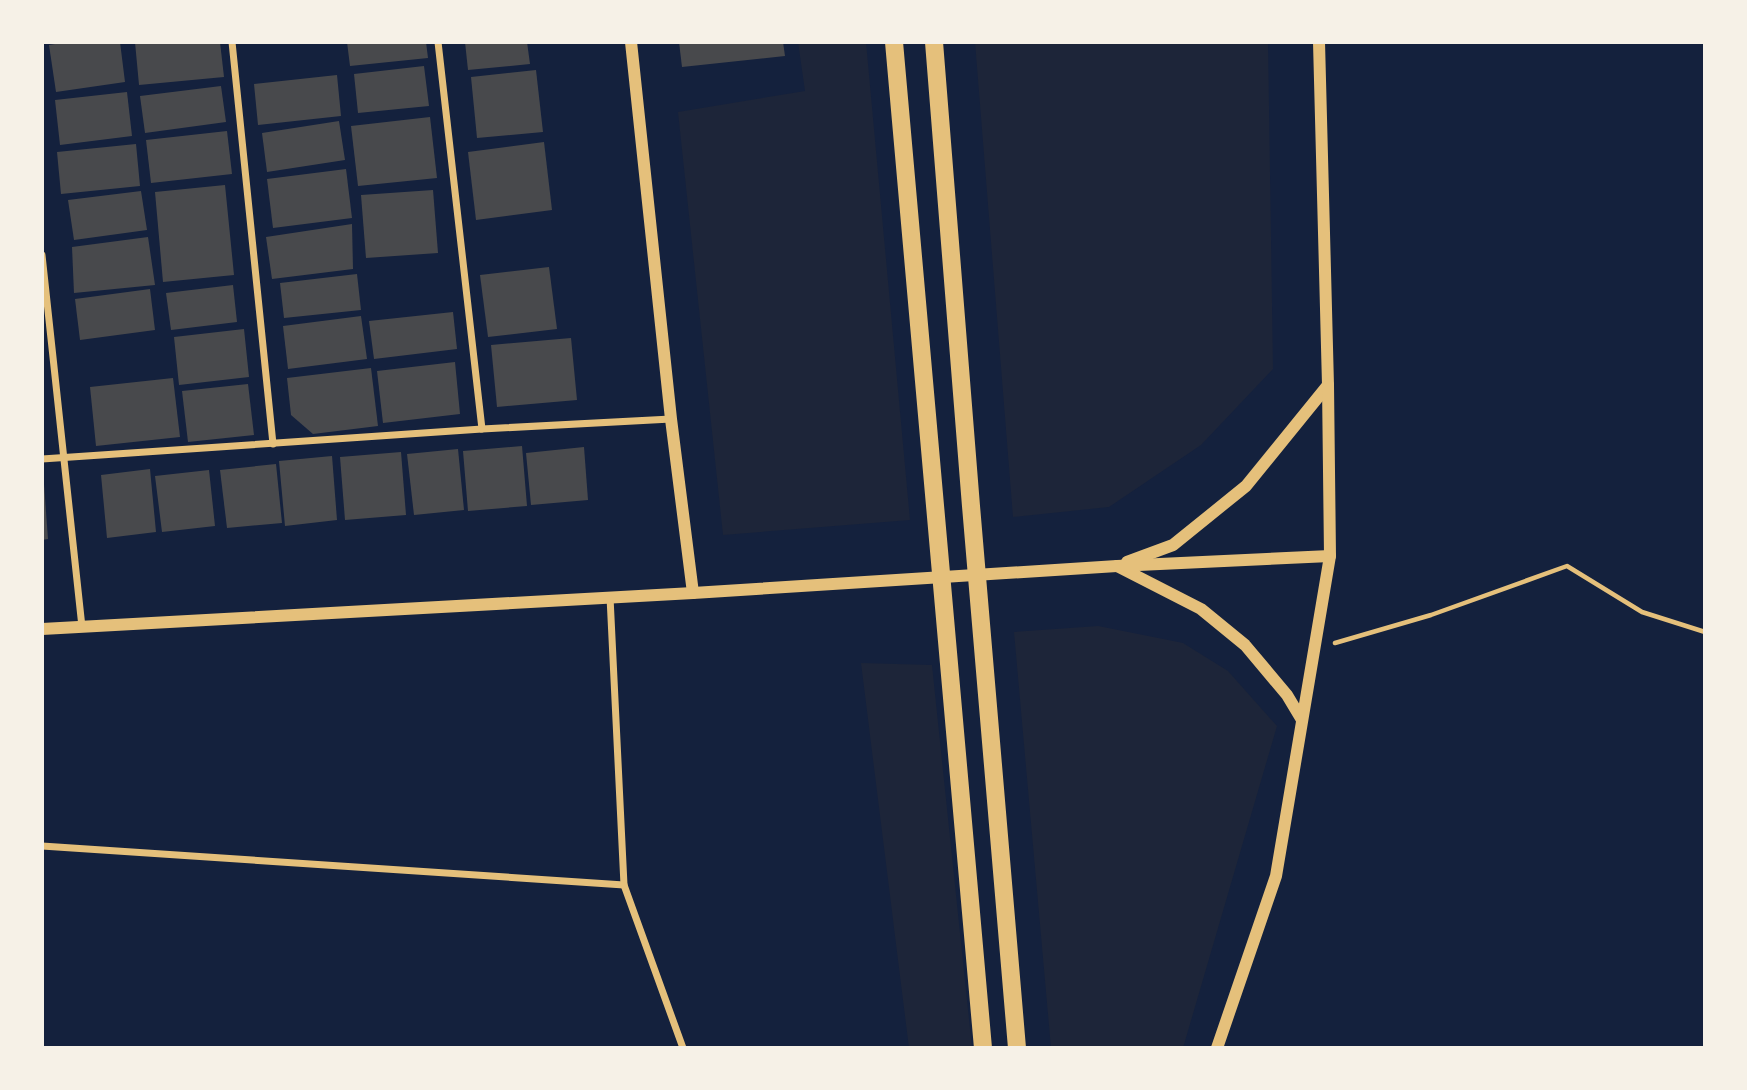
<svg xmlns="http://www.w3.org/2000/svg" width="1747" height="1090" font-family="Poppins,sans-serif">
	<rect width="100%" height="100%" fill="#14213d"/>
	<g fill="#1d2539">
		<path d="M798 42H866L910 520 723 535 678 112 805 91Z"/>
		<path d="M975 42H1268L1273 369 1201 445 1109 507 1013 517Z"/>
		<path d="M1098 626 1183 643 1228 671 1277 726 1183 1048H1051L1014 632Z"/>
		<path d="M861 663 932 665 972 1048H909Z"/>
	</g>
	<g fill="#48494c">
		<path d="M67 42H120L125 82 56 92 49 45Z"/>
		<path d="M135 42H220L224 77 139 85Z"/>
		<path d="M347 42H426L428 58 350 66Z"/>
		<path d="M465 42H527L530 64 468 70Z"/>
		<path d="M679 42H783L785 56 682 67Z"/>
		<path d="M424 66 429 106 358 113 354 74Z"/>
		<path d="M536 70 543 132 477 138 471 77Z"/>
		<path d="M337 75 341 116 258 125 254 84Z"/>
		<path d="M221 86 226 122 145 133 140 96Z"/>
		<path d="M127 92 132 136 60 145 55 100Z"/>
		<path d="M430 117 437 178 358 186 351 126Z"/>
		<path d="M339 121 345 160 267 172 262 133Z"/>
		<path d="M227 131 232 174 151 183 146 140Z"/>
		<path d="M544 142 552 210 476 220 468 152Z"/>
		<path d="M136 144 140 186 61 194 57 152Z"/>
		<path d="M346 169 352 218 273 228 267 179Z"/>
		<path d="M225 185 234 275 163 282 155 192Z"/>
		<path d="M433 190 438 253 366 258 361 195Z"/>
		<path d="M141 191 147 230 74 240 68 200Z"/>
		<path d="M352 224 353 269 272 279 266 237Z"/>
		<path d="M148 237 155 285 74 293 72 247Z"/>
		<path d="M549 267 557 329 488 337 480 275Z"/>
		<path d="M357 274 361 310 284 318 280 283Z"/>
		<path d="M233 285 237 322 171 330 166 293Z"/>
		<path d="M150 289 155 330 80 340 75 299Z"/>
		<path d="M453 312 457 349 374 359 369 321Z"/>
		<path d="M361 316 367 359 288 369 283 326Z"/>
		<path d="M244 329 249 377 179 385 174 337Z"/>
		<path d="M571 338 577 400 497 407 491 345Z"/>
		<path d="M455 362 460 414 383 423 377 371Z"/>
		<path d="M371 368 378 426 313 434 291 415 287 378Z"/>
		<path d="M173 378 180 437 96 446 90 387Z"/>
		<path d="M248 384 254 435 188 442 182 391Z"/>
		<path d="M522 446 527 506 468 511 463 451Z"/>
		<path d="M584 447 588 500 531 505 526 453Z"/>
		<path d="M458 449 464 510 414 515 407 454Z"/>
		<path d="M401 452 406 515 345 520 340 457Z"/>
		<path d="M332 456 337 520 285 526 279 461Z"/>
		<path d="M276 464 282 523 227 528 220 470Z"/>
		<path d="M150 469 156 532 107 538 101 475Z"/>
		<path d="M209 470 215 526 162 532 155 476Z"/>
		<path d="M42 484H44L48 539 42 540Z"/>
	</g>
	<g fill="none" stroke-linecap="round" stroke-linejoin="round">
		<path stroke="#e5c07b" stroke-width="4.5" d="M1335 643 1431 615 1567 566 1642 612 1705 632"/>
		<g stroke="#e5c07b" stroke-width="7">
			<path d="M232 42 273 444"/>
			<path d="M438 42 482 429"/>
			<path d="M42 255 82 627"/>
			<path d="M42 459 482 429 671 419"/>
			<path d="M610 597 624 885 683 1048"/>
			<path d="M42 846 624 885"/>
		</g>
		<g stroke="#e5c07b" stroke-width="12">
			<path d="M631 42 671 419 693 593"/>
			<path d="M1127 562 1173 545 1246 486 1328 385"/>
			<path d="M1117 566 1201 609 1245 645 1287 695 1302 720"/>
			<path d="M42 629 693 593 1117 566 1330 556"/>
			<path d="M1217 1048 1276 876 1330 556 1328 385 1319 42"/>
		</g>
		<g stroke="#e5c07b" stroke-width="18">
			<path d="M894 42 983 1048"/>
			<path d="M934 42 971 506 1017 1048"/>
		</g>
	</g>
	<rect width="1747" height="1090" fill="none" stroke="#f6f1e7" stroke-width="88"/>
</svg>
